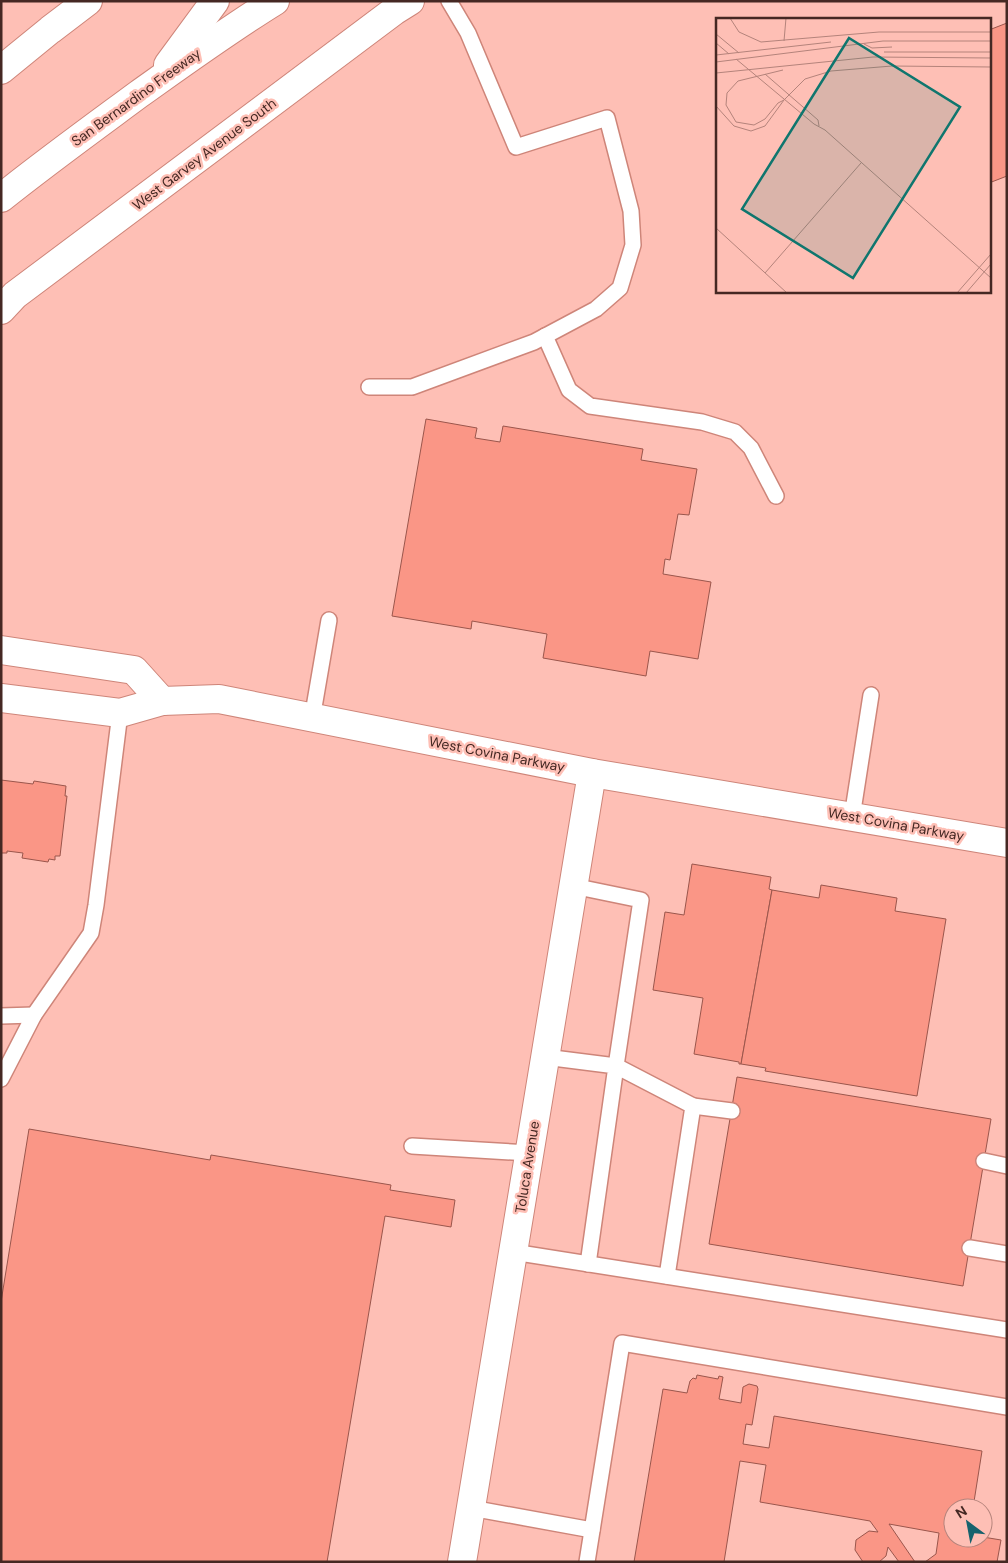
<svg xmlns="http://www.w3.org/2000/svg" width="1008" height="1563" font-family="'DM Sans',sans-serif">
	<rect width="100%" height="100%" fill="#febfb5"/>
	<g fill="#fa9686" stroke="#9a564c">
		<path d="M1007 23V176L989 183V30Z"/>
		<path d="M426 419 477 428 475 438 500 442 503 426 643 449 641 460 697 469 689 515 678 514 670 560 665 559 663 574 711 582 698 659 650 651 646 676 543 658 547 634 472 621 471 629 392 616Z"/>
		<path d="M1 780 33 784 34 781 66 786 65 796H67L60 856H55V860L49 859 48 862 22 858 23 853 7 851V853H1Z"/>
		<path d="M692 864 771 877 769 889 772 890 741 1064H739V1062L694 1054 703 998 653 990 665 912 684 915Z"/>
		<path d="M821 885 897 898 895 911 946 919 917 1096 765 1071 766 1068 741 1064 772 890 819 898Z"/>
		<path d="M737 1077 991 1119 963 1286 709 1244Z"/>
		<path d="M29 1129 210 1160 211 1155 391 1185 390 1190 455 1200 451 1227 385 1216 327 1562H1V1302Z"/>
		<path d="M697 1375 718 1379 719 1376 723 1377 719 1399 741 1403 743 1387 749 1384 757 1386 758 1389 752 1425 746 1424 743 1444 769 1448 774 1416 982 1451 973 1508H953V1538L983 1537 1001 1540 997 1562H925L936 1554 939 1533 889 1524 915 1562H899L888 1547 886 1556 879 1562H863L855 1550 856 1540 869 1531 878 1532 870 1521 760 1502 766 1465 740 1461 724 1562H634L663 1389 687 1393 690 1381 693 1378 696 1379Z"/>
	</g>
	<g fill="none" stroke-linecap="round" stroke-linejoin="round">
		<g stroke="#ce8579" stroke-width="18">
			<g id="lane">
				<path d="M545 336 569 390 590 406 702 422 735 432 751 448 776 496"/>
				<path d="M369 387H412L534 342 596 309 620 288 633 245 631 211 607 118 516 147 468 33 449 1"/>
				<path d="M312 719 329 620"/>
				<path d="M852 817 871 695"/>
				<path d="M573 886 641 900 616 1066 693 1106 667 1276"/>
				<path d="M1 1016 34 1015"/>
				<path d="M545 1057 616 1066 588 1264"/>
				<path d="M1 1079 34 1015 91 933 96 905 120 713"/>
				<path d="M693 1106 732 1111"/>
				<path d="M412 1146 529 1153"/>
				<path d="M984 1161 1007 1166"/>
				<path d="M970 1248 1007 1254"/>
				<path d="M513 1252 1007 1330"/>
				<path d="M471 1508 592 1530"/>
				<path d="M587 1562 622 1343 1007 1407"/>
			</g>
		</g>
		<g stroke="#ce8579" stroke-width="30">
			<g id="street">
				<path d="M1 310 15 295 394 11 410 1"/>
				<path d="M462 1562 592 773"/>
			</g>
		</g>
		<g stroke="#ce8579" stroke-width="30">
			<g id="secondary">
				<path d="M1 650 134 670 162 701"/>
				<path d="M1 698 120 713 162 701 219 699 592 773 1007 843"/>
			</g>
		</g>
		<g stroke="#ce8579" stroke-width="30">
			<g id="highway">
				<path d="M168 65 215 1"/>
				<path d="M1 70 50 30 88 1"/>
				<path d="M1 198C46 162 93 128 139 94 184 62 228 30 275 1"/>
			</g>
		</g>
		<use href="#lane" stroke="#fff" stroke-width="15"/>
		<use href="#street" stroke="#fff" stroke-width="28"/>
		<use href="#secondary" stroke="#fff" stroke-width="28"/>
		<use href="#highway" stroke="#fff" stroke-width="28"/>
	</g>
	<g text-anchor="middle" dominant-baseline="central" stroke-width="5" stroke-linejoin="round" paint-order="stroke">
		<g font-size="14" fill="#452823" stroke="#febfb5">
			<text transform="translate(136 97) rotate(-36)">San Bernardino Freeway</text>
			<text transform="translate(204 154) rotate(-37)">West Garvey Avenue South</text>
			<text transform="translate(497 754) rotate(11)">West Covina Parkway</text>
			<text transform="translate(896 824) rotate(10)">West Covina Parkway</text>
			<text transform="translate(527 1167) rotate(-81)">Toluca Avenue</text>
		</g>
	</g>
	<g transform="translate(716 18)">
		<rect width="275" height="275" fill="#febfb5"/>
		<path fill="none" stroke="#b4837b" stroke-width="1" d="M14 0 23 14 45 24 163 14H275M0 16 23 35M68 23 70 0M0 25 13 36M148 26 156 30 176 29M168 34H275M0 37 115 24M20 41 98 106 109 112 275 260M0 44 167 23H275M67 52 22 63 11 75 10 87 20 104 38 107 49 101 62 85 68 82M0 55 157 39 275 40M49 56 102 102 103 108M68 82 89 61 115 53 176 48 275 49M0 88 18 108 35 113 49 108 68 82M0 210 71 275M49 255 145 145M241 275 275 236M250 275 275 246"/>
		<path fill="#0f766e" fill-opacity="0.15" stroke="#0f766e" stroke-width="2.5" d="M133 20 244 89 137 260 26 191Z"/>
		<rect width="275" height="275" fill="none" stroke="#452823" stroke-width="2.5"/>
	</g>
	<rect width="1008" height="1563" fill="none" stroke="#452823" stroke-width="5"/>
	<g transform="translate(968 1523) rotate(328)"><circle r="24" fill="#febfb5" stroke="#b4837b"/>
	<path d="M0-4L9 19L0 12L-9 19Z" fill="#16626d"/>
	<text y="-8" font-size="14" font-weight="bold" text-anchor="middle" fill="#452823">N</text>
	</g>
</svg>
